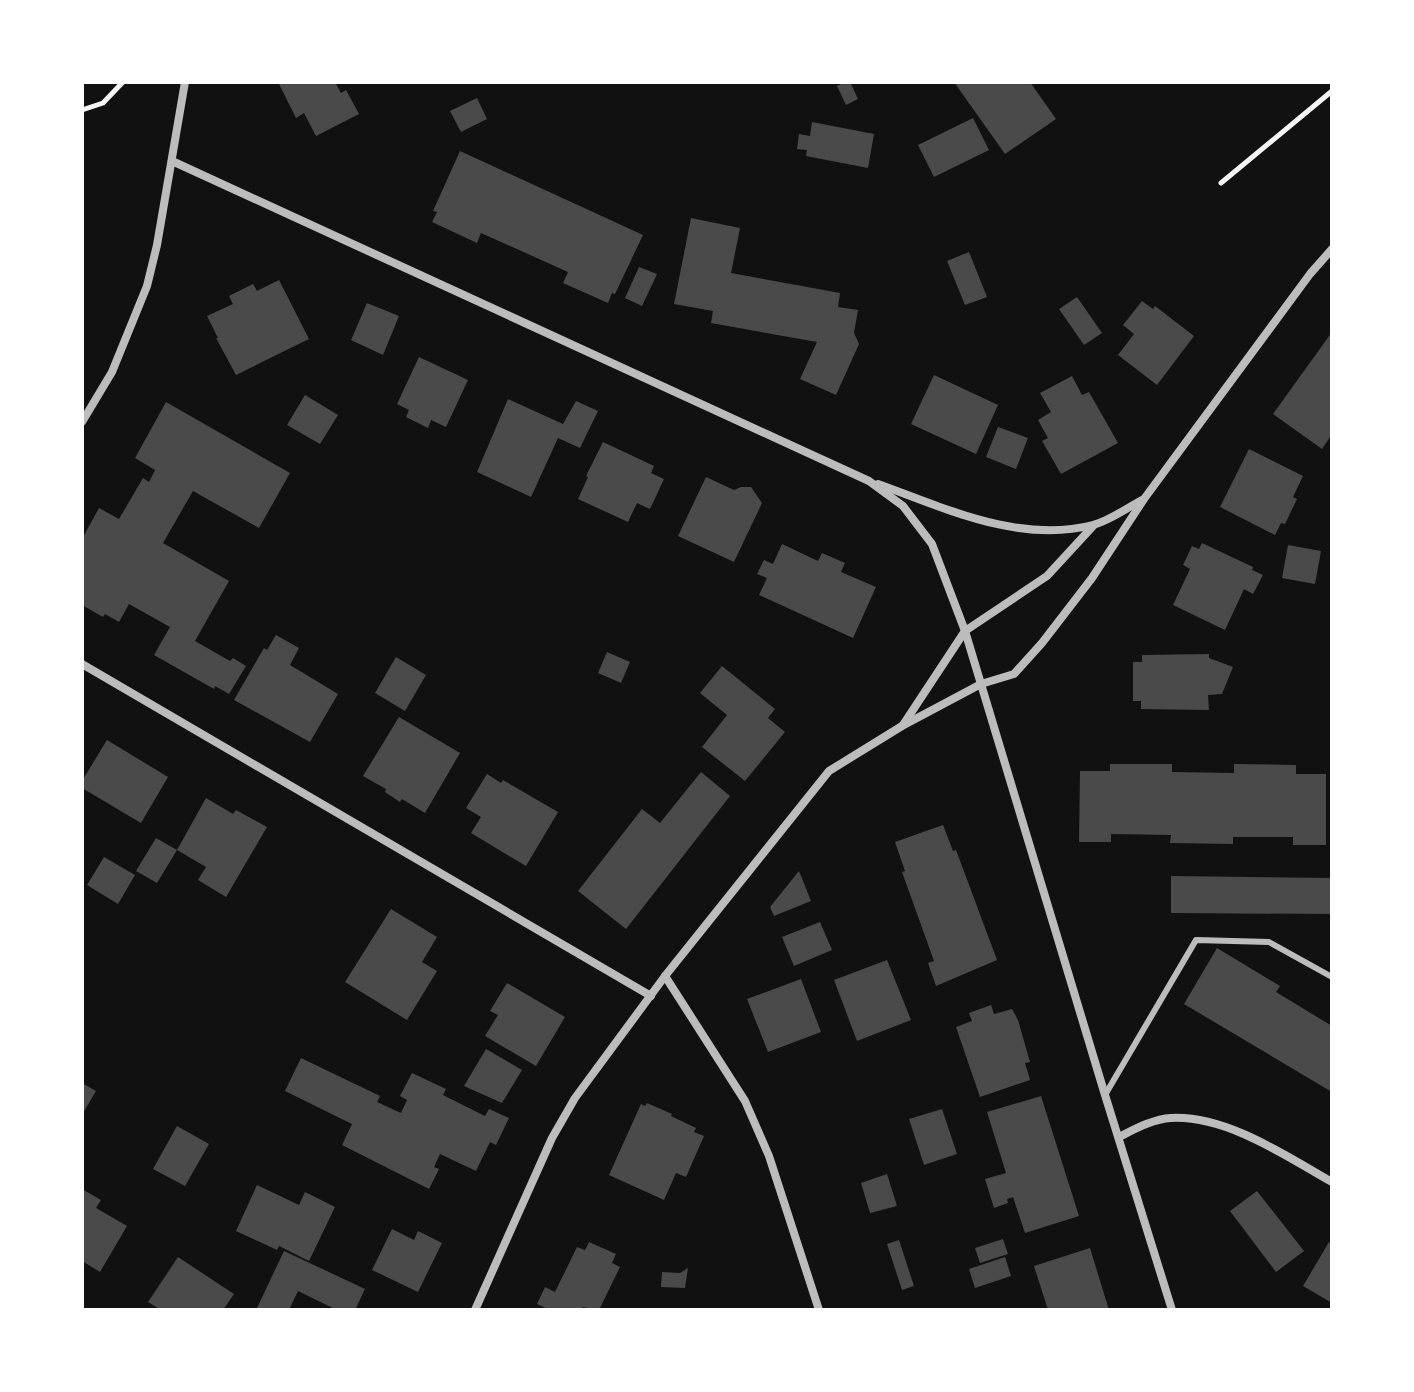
<svg xmlns="http://www.w3.org/2000/svg" width="1414" height="1392" font-family="'Nunito Sans',sans-serif">
	<rect width="100%" height="100%" fill="#111"/>
	<g fill="#4a4a4a">
		<path d="M278 82H335L341 93 346 90 359 114 316 136 304 113 296 118Z"/>
		<path d="M845 82H850L858 99 846 105 837 86Z"/>
		<path d="M954 82H1030L1056 119 1005 154Z"/>
		<path d="M477 98 487 119 461 132 450 111Z"/>
		<path d="M973 118 989 150 934 177 918 145Z"/>
		<path d="M812 122 874 134 868 168 806 156 807 150 797 149 799 134 810 136Z"/>
		<path d="M460 151 643 235 615 294 612 293 608 303 563 283 568 272 481 233 477 243 432 222 437 212 433 211Z"/>
		<path d="M691 218 740 228 731 273 840 293 838 307 858 310 854 333 859 344 836 395 800 379 817 342 711 323 713 311 674 304Z"/>
		<path d="M969 252 987 297 965 305 947 261Z"/>
		<path d="M639 267 657 274 642 306 625 298Z"/>
		<path d="M279 280 309 339 236 375 216 338H218L207 316 233 304 229 296 253 284 257 291Z"/>
		<path d="M1077 297 1102 333 1084 345 1059 309Z"/>
		<path d="M1142 301 1153 309 1155 306 1194 336 1157 385 1118 355 1134 334 1123 325Z"/>
		<path d="M367 303 399 316 383 355 351 340Z"/>
		<path d="M1332 332V434L1322 449 1273 414Z"/>
		<path d="M419 357 468 380 446 427 431 420 428 428 406 417 409 410 397 404Z"/>
		<path d="M934 375 998 405 976 454 911 424Z"/>
		<path d="M1072 376 1082 395 1089 392 1118 443 1061 474 1042 441 1048 438 1038 420 1051 412 1040 393Z"/>
		<path d="M305 395 338 415 320 444 287 425Z"/>
		<path d="M508 399 563 424 576 401 598 411 580 448 558 438 531 497 477 472Z"/>
		<path d="M166 402 290 473 259 528 193 491 163 543 229 581 195 641 230 661 233 658 246 666 229 694 215 686 214 689 154 655 170 627 129 604 119 622 105 614 103 617 82 605V539L99 508 119 519 143 478 149 482 155 470 135 458Z"/>
		<path d="M998 427 1028 438 1016 469 986 457Z"/>
		<path d="M603 442 654 466 651 473 664 479 650 509 637 503 628 522 578 499 588 477 586 476Z"/>
		<path d="M1249 449 1303 476 1293 497 1297 499 1285 524 1281 523 1275 535 1220 507Z"/>
		<path d="M706 477 734 490 741 487H751L762 503 734 562 678 536Z"/>
		<path d="M1202 543 1253 567 1252 570 1263 575 1253 594 1244 589 1225 630 1173 605 1190 569 1183 565 1192 546 1199 549Z"/>
		<path d="M782 544 818 561 822 553 845 563 841 572 876 587 853 638 759 595 767 578 757 574 764 560 773 564Z"/>
		<path d="M1288 545 1321 551 1315 584 1282 578Z"/>
		<path d="M276 635 299 648 290 665 338 694 310 742 234 700 264 648 267 650Z"/>
		<path d="M607 652 630 662 621 683 598 673Z"/>
		<path d="M1209 654V658L1233 667 1222 694 1208 695 1209 710 1141 709V701H1133V662H1142V655Z"/>
		<path d="M396 657 426 675 405 711 375 693Z"/>
		<path d="M722 666 775 709 768 718 785 732 745 781 702 747 727 715 700 693Z"/>
		<path d="M399 717 460 753 425 813 402 799 400 802 385 792 386 789 363 776Z"/>
		<path d="M107 740 168 777 141 823 82 788V781Z"/>
		<path d="M1110 764H1172V772L1234 773V764L1296 765V774H1326V845H1293V837H1233V844L1170 843 1171 835 1111 834V842H1079L1080 771H1110Z"/>
		<path d="M701 772 730 796 626 929 578 891 642 809 660 823Z"/>
		<path d="M487 774 501 783 503 780 558 812 526 866 471 833 481 817 466 808Z"/>
		<path d="M206 798 233 814 236 810 267 827 226 897 198 880 206 867 177 850Z"/>
		<path d="M943 825 953 851 956 850 997 960 936 986 928 963 934 961 902 872 905 871 895 842Z"/>
		<path d="M156 838 177 850 157 883 136 871Z"/>
		<path d="M104 857 135 875 118 904 87 885Z"/>
		<path d="M799 871 811 901 774 916 770 907Z"/>
		<path d="M1171 876 1332 878V914L1171 913Z"/>
		<path d="M391 909 437 937 422 962 437 971 407 1020 345 982Z"/>
		<path d="M820 922 832 950 794 966 782 937Z"/>
		<path d="M1217 948 1280 986 1276 992 1332 1026V1092L1184 1004Z"/>
		<path d="M887 960 911 1020 857 1041 834 980Z"/>
		<path d="M801 979 821 1032 768 1052 747 999Z"/>
		<path d="M507 983 565 1017 536 1066 485 1036 498 1015 490 1011Z"/>
		<path d="M991 1005 994 1014 1012 1009 1018 1020 1030 1062 1025 1063 1030 1080 980 1097 956 1027 972 1021 969 1013Z"/>
		<path d="M486 1049 522 1070 502 1103 464 1086Z"/>
		<path d="M301 1058 380 1096 377 1102 401 1113 407 1100 400 1096 412 1073 446 1089 443 1095 485 1116 489 1109 509 1118 496 1145 490 1142 476 1171 440 1154 434 1167 439 1169 429 1189 342 1145 352 1124 285 1091Z"/>
		<path d="M82 1083 96 1091 82 1115Z"/>
		<path d="M1041 1096 1079 1216 1025 1233 1013 1197 1007 1199 1008 1203 994 1208 985 1179 1006 1173 987 1112Z"/>
		<path d="M647 1103 672 1114 671 1116 696 1128 694 1132 704 1136 686 1177 676 1173 664 1200 609 1175 641 1104 645 1106Z"/>
		<path d="M942 1109 957 1154 924 1165 909 1119Z"/>
		<path d="M177 1126 209 1144 185 1186 153 1169Z"/>
		<path d="M887 1174 897 1206 870 1213 861 1183Z"/>
		<path d="M257 1185 299 1205 305 1192 335 1207 309 1261 279 1246 277 1250 236 1231Z"/>
		<path d="M82 1189 101 1200 96 1208 127 1226 100 1272 82 1261Z"/>
		<path d="M1257 1191 1304 1251 1276 1272 1230 1211Z"/>
		<path d="M392 1229 414 1240 418 1231 442 1243 418 1292 372 1270Z"/>
		<path d="M1003 1239 1008 1254 980 1263 975 1248Z"/>
		<path d="M899 1240 914 1286 902 1290 887 1244Z"/>
		<path d="M589 1242 616 1254 612 1263 620 1267 599 1310 583 1307 582 1310H550L537 1304 545 1287 555 1292 577 1247 585 1250Z"/>
		<path d="M1329 1242 1332 1244V1303L1303 1286Z"/>
		<path d="M1090 1248 1109 1310H1048L1034 1266Z"/>
		<path d="M284 1251 365 1289 355 1310H337L298 1291 289 1310H256Z"/>
		<path d="M178 1257 234 1294 223 1310H161L148 1302Z"/>
		<path d="M1005 1257 1011 1276 975 1288 969 1269Z"/>
		<path d="M688 1268 685 1288 661 1287 662 1272 680 1273Z"/>
	</g>
	<g fill="none" stroke-linecap="round" stroke-linejoin="round">
		<g stroke="#f5f5f5" stroke-width="5">
			<path d="M82 110 103 103 123 82"/>
			<path d="M1221 183 1332 91"/>
		</g>
		<path stroke="#bcbcbc" stroke-width="6" d="M1105 1095 1196 940 1269 942 1332 977"/>
		<g stroke="#bcbcbc" stroke-width="8">
			<path d="M172 161 869 481 903 506 932 544 965 631 1105 1095 1172 1310"/>
			<path d="M82 422 112 372 147 286 157 245 185 82"/>
			<path d="M878 484C945 508 1019 544 1093 525 1109 521 1127 508 1142 500"/>
			<path d="M82 664 651 996"/>
			<path d="M903 725 965 631 1047 576 1094 525"/>
			<path d="M665 976 745 1101 769 1156 819 1310"/>
			<path d="M1119 1137C1135 1129 1153 1119 1171 1118 1226 1115 1286 1156 1332 1182"/>
			<path d="M475 1310 552 1138 575 1098 665 976 829 771 902 726 981 684 1014 674 1042 643 1092 578 1144 499 1310 274 1332 249"/>
		</g>
	</g>
	<rect width="1414" height="1392" fill="none" stroke="#ffffff" stroke-width="168"/>
</svg>
